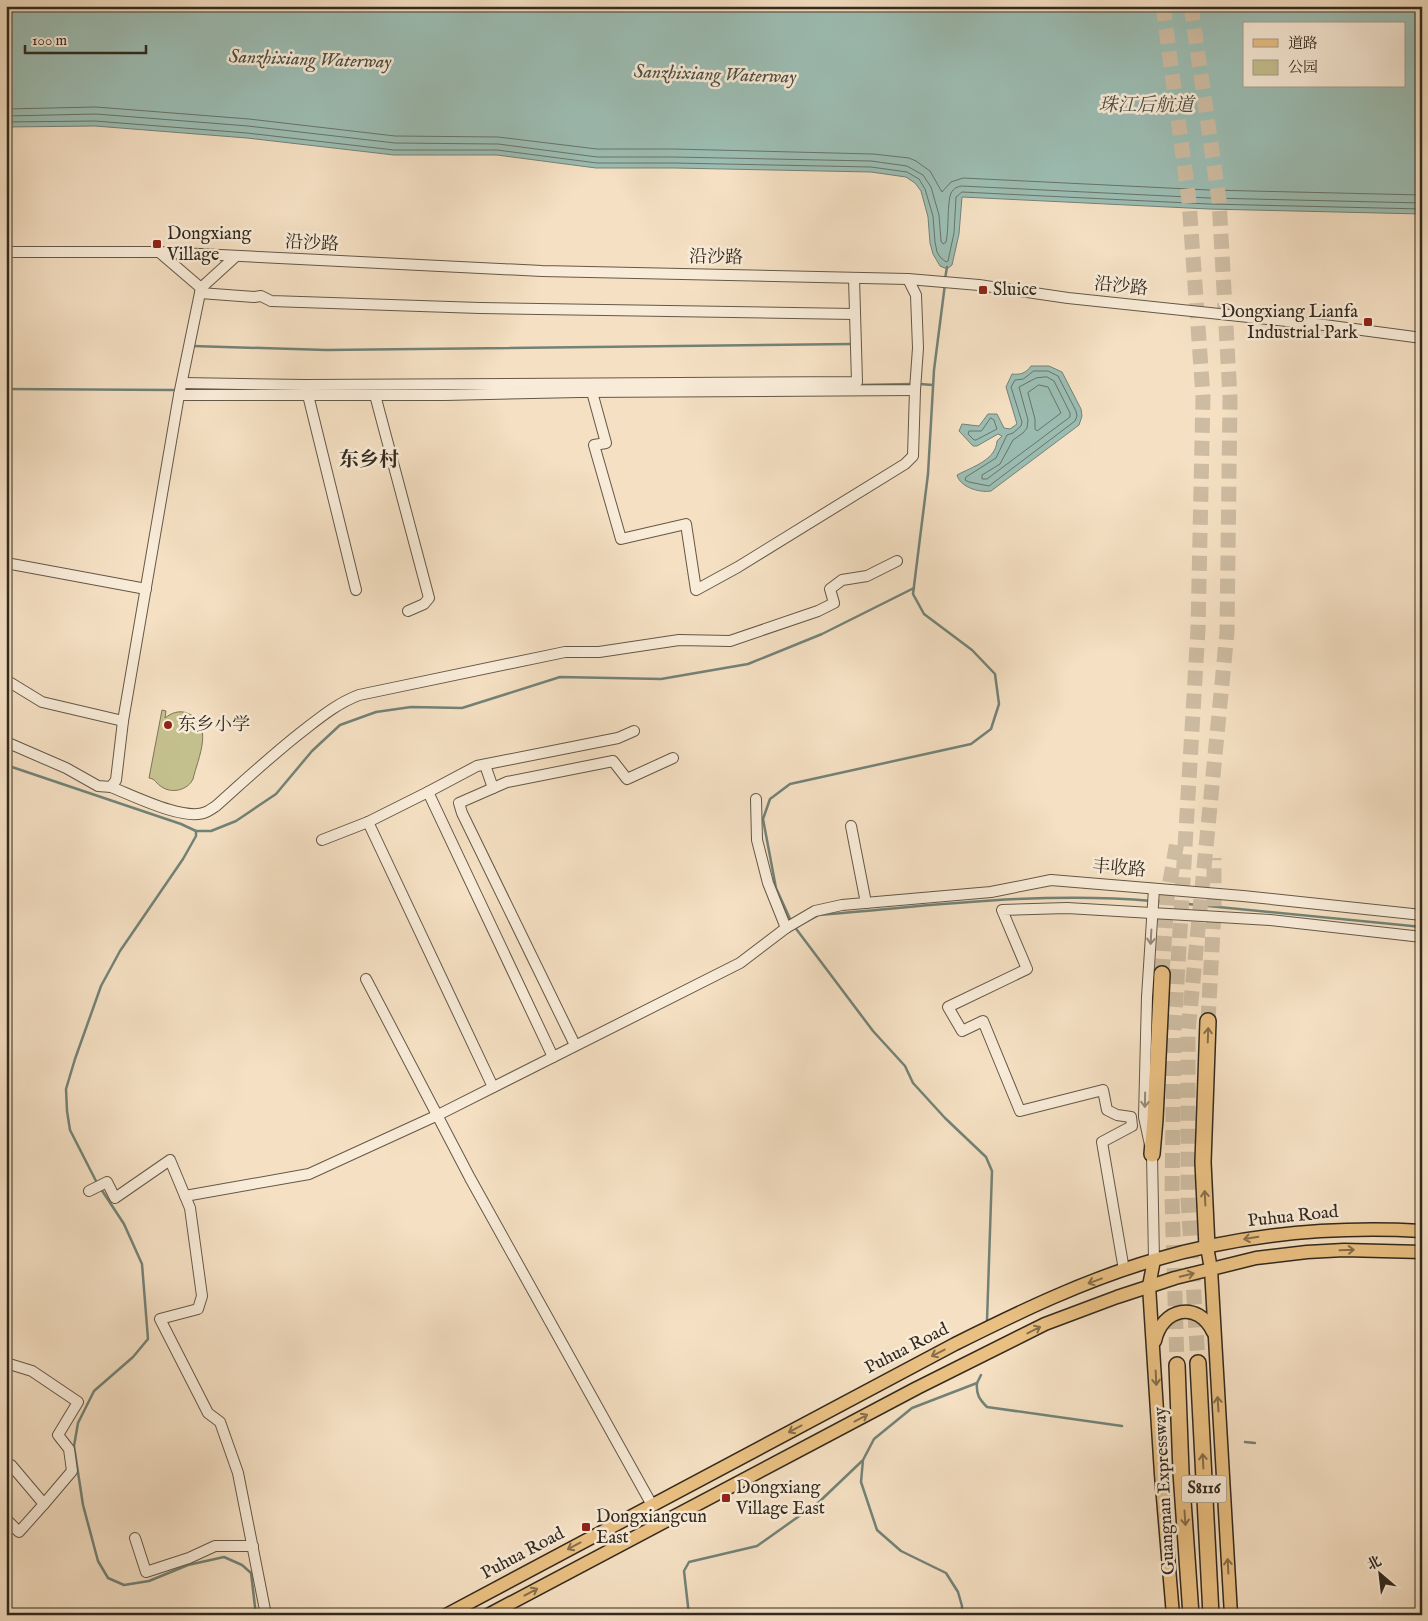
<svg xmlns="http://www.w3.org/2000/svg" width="1428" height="1621" font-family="'IM FELL English','Noto Serif SC',serif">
	<rect width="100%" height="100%" fill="#f5e0c3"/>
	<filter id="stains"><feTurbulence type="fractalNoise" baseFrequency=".004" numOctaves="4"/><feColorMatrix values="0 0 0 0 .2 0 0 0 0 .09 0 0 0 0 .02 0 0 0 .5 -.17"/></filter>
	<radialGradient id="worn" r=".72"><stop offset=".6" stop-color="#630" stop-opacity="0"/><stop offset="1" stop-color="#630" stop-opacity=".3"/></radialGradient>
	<path fill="#c4c08e" stroke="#7c7556" d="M162 710 166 711 165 718C171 713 179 710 187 713 215 724 198 758 193 779 188 790 172 794 162 787 156 784 156 779 149 778Z"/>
	<g fill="#9cbdb3" stroke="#728277" fill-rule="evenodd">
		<path d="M6 6H1422V214L1209 209 962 197 959 234 952 265 947 269 940 266 933 254 930 243 928 217 921 191 915 183 906 177 871 172 674 168H596L497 155H394L247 138 95 126 6 127ZM1244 24H1404V86H1244Z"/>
		<path d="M1031 366H1049L1062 372 1081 409 1082 416 1079 425 991 491C979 493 960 487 957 475 972 467 996 460 997 441L1002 436 998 434 977 446H973L959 431 962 424 979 426 988 414H997L1004 428 1010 429 1017 424 1006 387 1012 374C1021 375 1026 373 1031 366Z"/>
	</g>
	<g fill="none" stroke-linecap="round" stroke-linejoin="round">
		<g stroke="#687468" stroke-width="1">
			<path d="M6 109 96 107 249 119 395 136 498 137 597 149H674L873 154 909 158 916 161 930 171 942 192 951 182 963 178 1209 190 1422 195"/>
			<path d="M6 116 96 114 248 126 395 143 498 144 597 157H674L871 161 907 166 923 175 931 187 939 215 941 241 943 244 946 242C949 230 947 202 951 193 954 188 957 187 961 186L1209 198 1422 203"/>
			<path d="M6 122 95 121 247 133 394 150H497L597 163H674L871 167 907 172 919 179 925 189 933 216 935 242 937 252 940 257 946 262 948 261 954 233 956 197 962 192 1209 204 1422 209"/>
			<path d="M1034 371H1048L1058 376 1076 411 1077 416 1075 421 989 486 969 482 965 480 966 477 996 458 1007 435 1013 433 1021 426 1022 422 1011 387 1015 380 1023 379Z"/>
			<path d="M1047 377 1054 381 1070 413V417L987 479H982V475L1000 464 1013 440 1023 433 1027 428 1028 420 1019 387 1036 378Z"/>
			<path d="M1039 385 1048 387 1061 413 1037 431 1035 429V419L1028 393Z"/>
			<path d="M991 418 994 420 997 429 976 440H974L968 434 969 431H981Z"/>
		</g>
		<g stroke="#728277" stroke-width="2.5">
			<path d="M945 279 947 267"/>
			<path d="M193 346 326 350 852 344"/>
			<path d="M920 384 933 385"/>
			<path d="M859 385 912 384"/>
			<path d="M6 389 173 390"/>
			<path d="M188 389H261"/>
			<path d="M6 765 181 824 196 831"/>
			<path d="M1157 901 1422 927"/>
			<path d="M791 921 776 888 763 819 770 799 790 784 971 744 991 729 999 704 995 674 972 650 924 614 913 594 928 474 934 370 945 284"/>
			<path d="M807 921 819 915C929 906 1041 891 1152 901"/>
			<path d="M794 926 873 1031 905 1066 913 1083 945 1118 986 1157 992 1171 987 1321"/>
			<path d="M97 1183 70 1130 67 1111 66 1089 75 1059 101 986 120 951 183 859 196 836V831H211L236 821 276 794 312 751 340 725 376 712 411 707 462 708 560 677 661 679 748 664 822 634 914 588"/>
			<path d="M101 1189 124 1224 142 1264 148 1339 133 1357 94 1391 78 1423 74 1446 83 1505 98 1561 108 1578 124 1585 149 1581 188 1565 224 1557 242 1565 251 1573 256 1615"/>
			<path d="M977 1383C976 1394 979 1399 987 1407L1122 1426"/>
			<path d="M1245 1442 1255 1443"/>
			<path d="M689 1615 684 1571 689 1562 757 1546 819 1502 862 1461"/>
			<path d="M962 1615V1606L958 1592 946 1573 901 1551 877 1530 861 1482 863 1460 874 1439 912 1408 977 1383 981 1375"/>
		</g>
		<g stroke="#cebca2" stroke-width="15" stroke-dasharray="15 8" stroke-linecap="butt">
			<path d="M1163 6 1189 201 1203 396 1198 629 1174 1031 1172 1198 1177 1365"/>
			<path d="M1191 6 1219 200 1230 398 1227 632 1188 1032V1198L1198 1363"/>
			<path d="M1162 974 1167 898 1177 842"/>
			<path d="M1208 1021 1214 912V858"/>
		</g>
		<g stroke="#645847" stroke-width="12">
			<g id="minor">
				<path d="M6 252H159L542 271 908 279 979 285 1068 298 1324 325 1422 338"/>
				<path d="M159 252 201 288"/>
				<path d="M200 293 254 297 261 296 271 301 480 308 855 314"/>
				<path d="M182 383 305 385 857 382 854 278"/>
				<path d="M592 392 606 443 594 445 621 539 686 524 696 590 738 567 905 464 913 456 915 390"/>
				<path d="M179 395H445L580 392 915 390 918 348 916 295 908 279"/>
				<path d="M308 395 356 590"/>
				<path d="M375 395 429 598 424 604 408 611"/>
				<path d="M6 563 146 589"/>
				<path d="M6 680 42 702 123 721"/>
				<path d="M6 742 66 768 98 786 111 787 116 780 123 721 179 395 201 288 235 257"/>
				<path d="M485 765 493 788"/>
				<path d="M111 787C132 795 185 822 206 812 209 811 213 808 216 806 245 780 273 754 304 730 322 716 338 703 359 695L565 652H599L679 640 730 641 818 611 834 603 830 589 842 580 867 576 897 561"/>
				<path d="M428 792 477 766 618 738 634 731"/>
				<path d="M756 799 757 840 768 883 786 928"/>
				<path d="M368 822 493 1087"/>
				<path d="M851 826 866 903"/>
				<path d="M322 840 368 822 428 792 553 1057"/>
				<path d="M1154 889 1147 997 1144 1117 1152 1154 1154 1260"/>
				<path d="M366 979 470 1178 652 1505"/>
				<path d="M575 1045 462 813 459 803 507 782 613 761 627 779 673 758"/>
				<path d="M89 1191 107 1182 115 1198 170 1160 185 1196 309 1174 438 1115 740 963 786 928 815 911 842 905 991 892 1051 880 1243 896 1422 915"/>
				<path d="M185 1196 190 1208 202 1296 198 1309 160 1319 208 1413 220 1422 238 1473 266 1615"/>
				<path d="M1124 1270 1102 1142 1132 1126 1131 1117 1117 1115 1107 1110 1103 1090 1020 1111 983 1021 962 1031 948 1007 1027 969 1002 910 1067 908 1270 920 1422 937"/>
				<path d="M6 1363 32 1371 78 1402 58 1435 69 1449 72 1471 44 1504 11 1465 6 1466"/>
				<path d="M6 1519 19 1532 44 1504"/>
				<path d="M135 1538 146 1572 189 1558 215 1546H253"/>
			</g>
		</g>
		<g stroke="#332a1e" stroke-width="15">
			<g id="major">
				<path d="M1207 1247 1211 1269 1231 1615"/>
				<path d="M1154 1260 1149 1286 1161 1474 1173 1615"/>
				<path d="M1155 1341C1162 1308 1198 1300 1213 1332"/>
				<path d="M446 1615 955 1344C1019 1312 1085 1280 1154 1260 1242 1234 1331 1226 1422 1231"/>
				<path d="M488 1615 917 1388 1045 1324 1117 1297 1175 1278 1256 1258 1307 1252 1344 1250 1422 1252"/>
			</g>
		</g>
		<g stroke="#332a1e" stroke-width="18">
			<g id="highway">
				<path d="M1152 1154 1155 1119 1162 974"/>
				<path d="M1207 1247 1203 1162 1208 1021"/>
				<path d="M1198 1363 1211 1615"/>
				<path d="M1177 1365 1181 1472 1191 1615"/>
			</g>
		</g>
		<use href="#minor" stroke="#f8ebd8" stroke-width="10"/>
		<use href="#major" stroke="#eac082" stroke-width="12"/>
		<use href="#highway" stroke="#eac082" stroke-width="15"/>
	</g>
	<defs><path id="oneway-shaft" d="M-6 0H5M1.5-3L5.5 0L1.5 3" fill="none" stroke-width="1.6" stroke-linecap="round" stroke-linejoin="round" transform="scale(1.25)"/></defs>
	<g stroke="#968a7b">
		<use href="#oneway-shaft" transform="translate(1151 937) rotate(93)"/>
		<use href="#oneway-shaft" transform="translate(1145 1100) rotate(91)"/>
	</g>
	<g stroke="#856e4b">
		<use href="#oneway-shaft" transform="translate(1208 1035) rotate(-88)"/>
		<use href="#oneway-shaft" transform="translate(1205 1198) rotate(-93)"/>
		<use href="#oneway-shaft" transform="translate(1251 1238) rotate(170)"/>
		<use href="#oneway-shaft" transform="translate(1347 1250) rotate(-2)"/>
		<use href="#oneway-shaft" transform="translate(1187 1275) rotate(-14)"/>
		<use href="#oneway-shaft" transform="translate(1095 1281) rotate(160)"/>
		<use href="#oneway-shaft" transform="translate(1034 1330) rotate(-27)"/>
		<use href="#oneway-shaft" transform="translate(938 1353) rotate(153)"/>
		<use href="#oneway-shaft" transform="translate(1156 1378) rotate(87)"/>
		<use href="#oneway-shaft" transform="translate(1218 1404) rotate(-94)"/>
		<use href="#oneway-shaft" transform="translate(861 1418) rotate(-28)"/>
		<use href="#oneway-shaft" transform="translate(795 1429) rotate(152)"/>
		<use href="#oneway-shaft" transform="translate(1203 1461) rotate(-93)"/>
		<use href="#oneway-shaft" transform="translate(1185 1518) rotate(86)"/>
		<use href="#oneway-shaft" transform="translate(574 1546) rotate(152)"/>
		<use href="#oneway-shaft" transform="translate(1228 1566) rotate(-93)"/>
		<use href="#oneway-shaft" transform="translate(531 1592) rotate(-28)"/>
	</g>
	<g fill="#8f2418" stroke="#f8ebd8" stroke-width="2">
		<rect x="152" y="239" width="10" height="10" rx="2.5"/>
		<rect x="978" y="285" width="10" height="10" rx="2.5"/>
		<rect x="1363" y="317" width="10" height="10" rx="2.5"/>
		<circle cx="168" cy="725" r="5"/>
		<rect x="721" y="1493" width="10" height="10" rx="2.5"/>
		<rect x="581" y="1522" width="10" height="10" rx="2.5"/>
	</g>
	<g text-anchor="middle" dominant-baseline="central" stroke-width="5" stroke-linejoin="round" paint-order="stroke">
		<rect fill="#f8ebd8" stroke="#6e6456" stroke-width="1" x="1181.5" y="1475.5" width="45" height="27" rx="4"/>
		<g font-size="16" font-weight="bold" fill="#332a1e">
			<text x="1204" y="1489">S8116</text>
		</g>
		<g font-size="18" fill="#332a1e" stroke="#f8ebd8" text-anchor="start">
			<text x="167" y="234">Dongxiang<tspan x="167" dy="21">Village</tspan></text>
			<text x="993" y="290">Sluice</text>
			<text x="1358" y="312" text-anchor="end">Dongxiang Lianfa<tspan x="1358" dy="21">Industrial Park</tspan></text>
			<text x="178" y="725">东乡小学</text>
			<text x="736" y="1488">Dongxiang<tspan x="736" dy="21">Village East</tspan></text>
			<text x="596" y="1517">Dongxiangcun<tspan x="596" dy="21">East</tspan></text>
		</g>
		<g font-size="18" fill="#332a1e" stroke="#f8ebd8">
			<text transform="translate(312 244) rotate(3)">沿沙路</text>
			<text transform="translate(716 258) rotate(1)">沿沙路</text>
			<text transform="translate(1121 287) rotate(6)">沿沙路</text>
			<text transform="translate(1119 869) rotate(5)">丰收路</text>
			<text transform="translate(1293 1217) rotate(-6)">Puhua Road</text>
			<text transform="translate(907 1349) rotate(-27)">Puhua Road</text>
			<text transform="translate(1165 1491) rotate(-93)">Guangnan Expressway</text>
			<text transform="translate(523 1554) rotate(-28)">Puhua Road</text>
		</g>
		<g font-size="19" font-style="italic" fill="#4d4f43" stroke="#f8ebd8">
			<text transform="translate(310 60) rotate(2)">Sanzhixiang Waterway</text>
			<text transform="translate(715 75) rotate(2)">Sanzhixiang Waterway</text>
			<text x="1146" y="106">珠江后航道</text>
		</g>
		<g font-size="20" font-weight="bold" fill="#332a1e" stroke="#f8ebd8">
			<text x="369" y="460">东乡村</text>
		</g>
	</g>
	<rect width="1428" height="1621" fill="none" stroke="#f5e0c3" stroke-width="25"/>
	<rect x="8" y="8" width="1413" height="1606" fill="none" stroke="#332a1e" stroke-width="2.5"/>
	<rect x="12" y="12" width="1403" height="1596" fill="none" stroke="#332a1e"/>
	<rect x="1243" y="22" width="162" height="65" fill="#f8ebd8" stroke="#a99e8e"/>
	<rect x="1253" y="39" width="25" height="8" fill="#eac082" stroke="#a99e8e"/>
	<text x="1288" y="48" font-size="15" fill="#332a1e">道路</text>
	<rect x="1253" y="60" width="25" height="15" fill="#c4c08e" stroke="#a99e8e"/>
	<text x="1288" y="72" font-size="15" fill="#332a1e">公园</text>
	<g transform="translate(1380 1574) rotate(332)" stroke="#f8ebd8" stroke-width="4" paint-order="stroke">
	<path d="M0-4L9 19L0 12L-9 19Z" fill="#332a1e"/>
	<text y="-8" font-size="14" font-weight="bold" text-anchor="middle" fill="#332a1e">北</text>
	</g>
	<path d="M25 45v8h121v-8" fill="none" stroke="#332a1e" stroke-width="2.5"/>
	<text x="32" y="45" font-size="15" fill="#332a1e" stroke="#f8ebd8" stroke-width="4" paint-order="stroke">100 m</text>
	<rect width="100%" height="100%" filter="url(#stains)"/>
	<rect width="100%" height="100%" fill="url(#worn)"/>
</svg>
